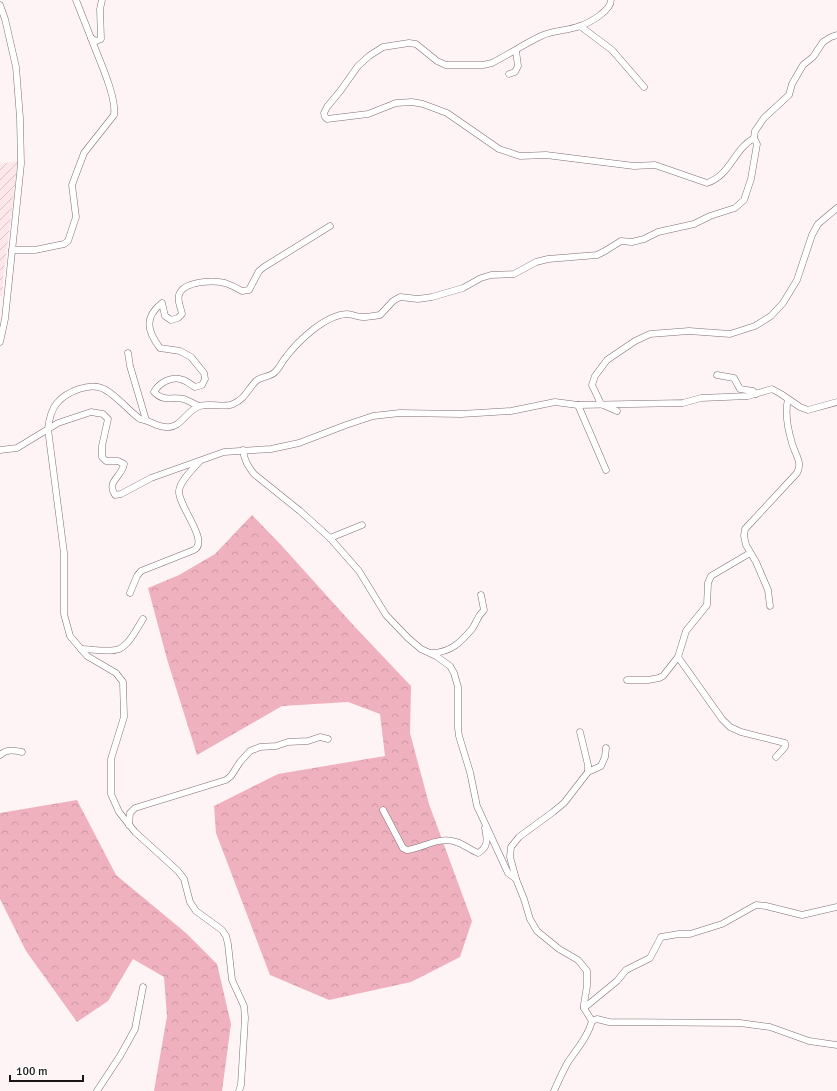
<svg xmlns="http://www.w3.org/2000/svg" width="837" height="1091" font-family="Signika,sans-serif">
	<defs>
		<pattern id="industrial-furrows" width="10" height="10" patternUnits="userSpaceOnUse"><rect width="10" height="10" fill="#fde7eb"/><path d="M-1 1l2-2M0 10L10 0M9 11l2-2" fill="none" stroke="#d8c5c9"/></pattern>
		<pattern id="forest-crowns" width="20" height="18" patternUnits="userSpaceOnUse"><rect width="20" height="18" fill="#f0b1be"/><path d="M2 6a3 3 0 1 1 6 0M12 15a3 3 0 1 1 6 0" fill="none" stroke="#cd97a3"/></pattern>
	</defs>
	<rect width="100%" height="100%" fill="#fef3f5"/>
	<path fill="url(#industrial-furrows)" d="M18 161 3 279V296H0V164Z"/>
	<g fill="url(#forest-crowns)">
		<path d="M252 515 281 545 355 627 411 686 410 733 429 804 472 921 460 957 411 982 329 1000 270 975 216 833 214 806 278 774 385 756 380 714 348 702 282 706 197 755 167 659 148 588 179 575 215 554Z"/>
		<path d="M77 800 116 875 186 933 217 964 231 1024 222 1091H154L167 1016 164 977 133 959 108 1001 77 1022 26 951 0 899V813Z"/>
	</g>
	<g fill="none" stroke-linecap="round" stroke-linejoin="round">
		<g stroke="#7f6f72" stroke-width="7">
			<g id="minor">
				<path d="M76 0 91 38 96 41 101 39 100 9 102 0"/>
				<path d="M0 5 5 19 16 67 20 118 21 164 5 319 0 342"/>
				<path d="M580 26 612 50 644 87"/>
				<path d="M509 74 515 72 518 66 516 51"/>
				<path d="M754 138 755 131 764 118 789 95 792 84 803 65 813 57 823 42 831 37 837 35"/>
				<path d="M12 250H35L64 244 68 241 76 217 72 185 84 153 114 115C117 97 98 57 91 38"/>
				<path d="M128 353 130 366 146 420"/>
				<path d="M717 375 734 378 740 389 753 391 756 394"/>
				<path d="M578 405 606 470"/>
				<path d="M199 406C194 404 189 401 184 399 172 396 165 403 154 392 159 383 172 375 183 380 187 381 191 385 195 387L202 385 205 379 204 373 191 357 180 351 160 348C147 331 144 317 162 303L165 316 171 320 178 318 182 314C181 308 177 301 179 295 183 281 213 280 225 283 231 285 237 288 242 291L249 290 259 271 264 267 330 226"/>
				<path d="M617 411 601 404 592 385 595 376 607 360 635 341 650 334 689 331 730 334 755 326 771 316 783 303 797 280 812 235 818 224 837 208"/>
				<path d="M0 450 17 448 58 423 91 412 103 414 108 419 102 446V457L106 461H118L124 464C122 477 106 481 115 495L121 494 151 478 224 452 271 449 299 443 346 425 373 416 400 413 461 414 511 411 555 402 578 405 683 403 701 398 748 396 772 389 781 394 800 407 808 410 837 402"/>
				<path d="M243 450C244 460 248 466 254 474L300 511 330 538 359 571 386 615 408 638 421 649 436 656 450 666 454 673 458 687V728L459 736 470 772 477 806 508 873 516 879 524 899 530 919 537 931 559 949 578 960 587 971V986L584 1004V1008L592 1021C588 1036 577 1049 568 1062 563 1071 558 1082 554 1091"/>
				<path d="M330 538 362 525"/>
				<path d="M130 593 137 576 141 571 194 550C210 541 178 506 179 491 180 481 192 470 199 462"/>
				<path d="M770 606 768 590 756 562 746 545 744 536 745 529 797 473C803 462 795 455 792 443 788 430 785 412 788 399"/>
				<path d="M81 649C93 649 109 653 119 649 130 644 137 628 143 619"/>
				<path d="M432 653C451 652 460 643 472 629 477 622 476 618 484 610L481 595"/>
				<path d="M678 657 722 719 730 727 741 732 785 743V747L776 757"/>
				<path d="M627 680H648L659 678 663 676 678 657 686 631 707 605 708 583 711 576 750 553"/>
				<path d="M580 732 588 765V772"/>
				<path d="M0 755C7 749 13 750 22 752"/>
				<path d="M383 810 403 848 407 850C423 848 439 836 456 842 464 844 470 850 478 853 489 847 487 838 485 828"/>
				<path d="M129 825 130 813 135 808 226 780 231 776 240 762 250 751 260 747 276 746 288 742 308 741 320 737 328 739"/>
				<path d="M516 879 510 857 511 847 519 837 553 812 564 803 588 772 601 766 605 757 606 748"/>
				<path d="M584 1008 617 981 626 970 650 958 661 937 679 934H690L722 924 756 905 766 906 802 915 837 907"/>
				<path d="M592 1021 597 1019 609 1022 740 1023 770 1027 809 1041 837 1045"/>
				<path d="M97 1091 120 1056 135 1029 143 987"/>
				<path d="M239 1091 241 1085 245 1018 244 1006 232 980 228 944 226 936 222 930 196 911 190 902 184 879 178 871 135 832 119 812 111 794V759L124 717 123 682 116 673 87 656 70 636 64 614V553L48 429C49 420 51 410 57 403 67 391 91 382 104 389 116 395 129 411 140 419 149 420 157 427 166 427 181 429 186 410 200 406 211 403 225 408 233 404 245 399 248 389 256 381 262 376 271 377 275 372 280 368 282 361 286 357 298 341 325 315 347 314 352 314 357 317 362 317 368 317 374 316 380 315L393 301 400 297 418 299 432 297 463 288 481 278 491 275 514 274 536 262 548 259 597 255 605 251 621 241 632 242 644 239 658 232 694 224 710 216 735 208 744 200 751 179 757 144 754 138C733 150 731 175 707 183L655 165 634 166 546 155 520 156 499 149 447 113 423 104 412 102 396 103 368 114 327 119 325 117 324 113 327 107 341 90 358 66 369 56 383 47 409 43 416 44 437 61 446 65H483L492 63C508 55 524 44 541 36 553 30 567 31 580 26 589 23 611 11 611 0"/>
			</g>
		</g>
		<use href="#minor" stroke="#fff" stroke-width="6"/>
	</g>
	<path d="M10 1075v6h73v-6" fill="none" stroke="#1b1516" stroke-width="2"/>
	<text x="16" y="1075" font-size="12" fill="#1b1516" stroke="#ffffff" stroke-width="3" paint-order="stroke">100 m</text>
</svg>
